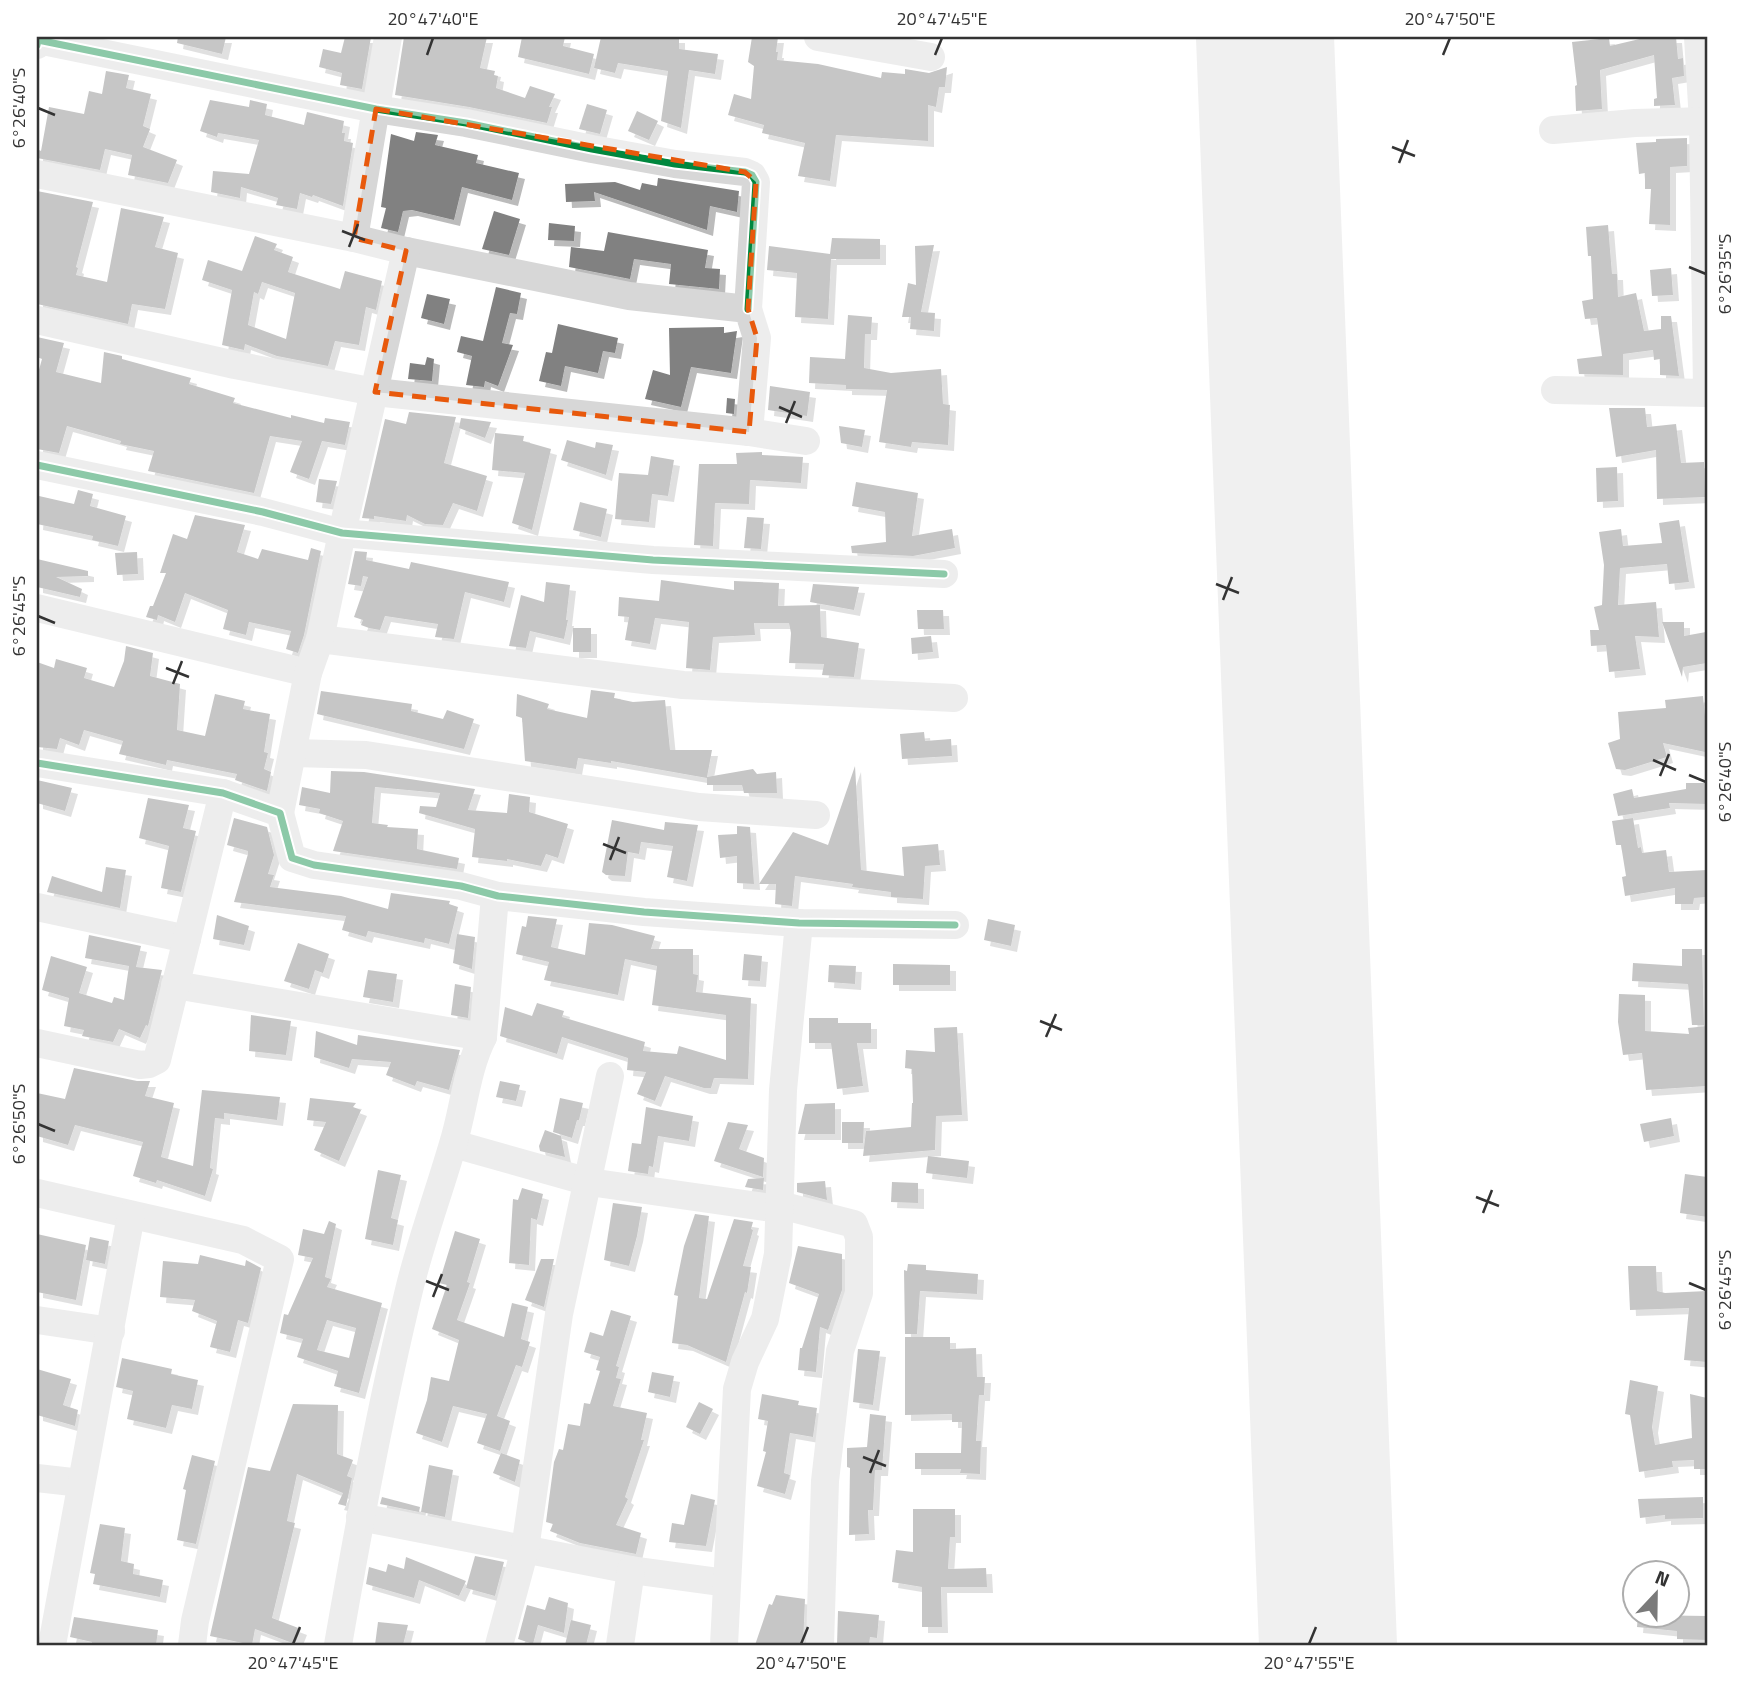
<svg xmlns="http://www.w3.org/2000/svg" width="1744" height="1682" font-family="'Titillium Web',sans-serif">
	<defs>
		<filter id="shadow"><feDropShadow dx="6" dy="6" stdDeviation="0" flood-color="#0004"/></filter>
	</defs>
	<rect width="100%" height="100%" fill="#fff"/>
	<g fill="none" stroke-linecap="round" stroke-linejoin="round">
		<path stroke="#dedede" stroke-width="138" d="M1265 37 1328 1645"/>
	</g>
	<g fill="#818181" fill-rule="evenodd" filter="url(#shadow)">
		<path d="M178 37H226L222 54 177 43Z"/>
		<path d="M345 37H371L362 89 340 85 342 73 319 67 323 49 341 53Z"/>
		<path d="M404 37H487L480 68 495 71 494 75 498 76 496 88 525 98 530 86 555 94 549 107H552L547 123 469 107 395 95Z"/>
		<path d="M522 37H565L563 46 594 54 589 74 518 57Z"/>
		<path d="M601 37H679V49L718 54 715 74 689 70 681 128 661 121 668 71 618 63 615 73 594 68Z"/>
		<path d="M752 37H778L776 52H778L777 60 818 64 881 78 882 72 905 74V69L929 73 947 67 945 87H939L936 107 928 105V141L836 135 830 181 798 176 805 143 762 133 764 125 728 115 734 94 751 99 754 66 748 62Z"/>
		<path d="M1648 37H1676L1678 59 1683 58 1684 76 1672 78 1675 105 1654 106V99L1657 98 1654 55 1600 70 1602 109 1576 111 1575 86 1577 85 1572 42 1609 38 1610 46Z"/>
		<path d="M106 71 129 75 126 88 151 94 143 126 150 129 143 147 177 160 168 183 128 175 132 155 105 149 100 170 37 158V149L41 151 49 107 84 114 89 91 102 94Z"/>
		<path d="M210 100 249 107 250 100 267 104 265 115 304 125 307 112 344 121 342 133H345L344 141 353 143 343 206 313 195 312 197 300 193 297 209 276 205 278 198 241 187 240 198 211 192 213 171 249 174 259 140 218 133 217 137 200 131Z"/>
		<path d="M587 104 607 110 600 134 579 129Z"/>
		<path d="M637 111 658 121 649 140 628 131Z"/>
		<path d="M416 132 438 135 435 145 478 155 476 163 519 173 512 200 462 187 454 220 412 210 403 211 398 232 381 228 386 208 381 207 391 134 414 141Z"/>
		<path d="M1687 138V166L1670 167V225L1649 224 1651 189H1645V173L1639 174 1636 143 1656 142V139Z"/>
		<path d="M658 178 739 191 737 212 710 206 707 230 594 192 595 201 566 202 565 184 615 182 640 190 642 183 657 186Z"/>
		<path d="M37 191 93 202 76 267 78 268 76 275 107 282 121 208 164 217 155 247 178 253 165 309 132 304 128 324 37 304Z"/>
		<path d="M494 211 520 219 509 255 482 249Z"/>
		<path d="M549 223 575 226 574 241 548 240Z"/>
		<path d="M1608 225 1612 274H1617L1618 297 1636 293 1644 331 1661 329V316H1671L1679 376 1660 375V359L1654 360 1653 350 1623 354V375L1579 374 1577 359 1602 356 1597 318 1585 319 1582 301 1593 299 1591 256H1588L1586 227Z"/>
		<path d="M608 232 708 250 705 268 720 269 719 289 669 284 671 264 634 259 630 279 569 267 571 247 604 251Z"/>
		<path d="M255 236 277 244 274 250 293 257 288 272 340 289 345 271 382 281 376 310 366 307 359 345 335 341 328 366 277 356 245 344 244 350 222 345 232 290 202 280 208 260 242 271ZM262 282 295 293 286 339 248 325 254 292 258 294Z"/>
		<path d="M832 238 880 239V259H831L828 319 795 317 797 273 767 270 769 246 830 254Z"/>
		<path d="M934 245 921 312 935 313 934 331 910 329 911 317H902L908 283 916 285 915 246Z"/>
		<path d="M1671 268 1673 295 1652 296 1650 270Z"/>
		<path d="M496 287 521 293 517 314 510 313 502 343 513 345 498 386 485 381 484 387 466 385 472 356 457 352 461 336 483 341Z"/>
		<path d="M427 294 450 299 444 324 421 318Z"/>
		<path d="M848 315 872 317 871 334H865L864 368 891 373 941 369 943 404 950 405 948 445 912 442 911 447 879 442 887 390 846 389V385L809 383 810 357 845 359Z"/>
		<path d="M558 324 618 338 615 353 603 351 598 373 565 366 561 386 539 381 546 352 552 353Z"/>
		<path d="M724 327V333L737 331 731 373 691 367 681 407 645 399 653 370 670 375 669 328Z"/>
		<path d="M37 337 64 343 56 372 101 383 104 352 122 356V359L191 378 189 384 235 398 233 403 291 418V415L324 423 325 418 350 422 345 445 322 441 309 479 290 472 302 441 270 436 254 493 148 471 154 451 120 444 121 441 67 426 59 453 37 449V377L42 359 37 357Z"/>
		<path d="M427 357 434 359 432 381 408 379 410 363 425 365Z"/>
		<path d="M770 386 810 392 807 416 768 410Z"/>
		<path d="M727 398 735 399 734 414 726 413Z"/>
		<path d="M1609 408H1645L1647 427 1676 424 1681 463 1704 462 1705 497 1657 499 1656 450 1616 457Z"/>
		<path d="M409 412 456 417 444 463 487 476 477 511 453 503 443 525 425 524 407 515 406 521 374 516V519L362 518 385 419 406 424Z"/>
		<path d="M461 418 491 422 485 438 459 428Z"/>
		<path d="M839 426 865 430 862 447 841 443Z"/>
		<path d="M495 433 524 436 523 441 551 449 532 530 512 523 525 473 492 470Z"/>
		<path d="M567 440 595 448 596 442 613 445 606 475 561 460Z"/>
		<path d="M762 452V455L803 457 801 483 750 480 749 504 715 503 713 546 694 545 699 464H737L736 453Z"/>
		<path d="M651 456 674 460 668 496 652 494 649 522 615 519 619 473 648 475Z"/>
		<path d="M1617 467 1618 501 1597 502 1596 468Z"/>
		<path d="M319 479 337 481 331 504 316 502Z"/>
		<path d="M856 482 918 493 912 536 952 529 955 548 913 556 852 553 851 546 886 542 885 512 852 506Z"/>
		<path d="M78 490 93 494 90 506 126 516 118 546 92 540 93 536 37 524 39 496 74 504Z"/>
		<path d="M580 502 607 509 601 537 573 530Z"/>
		<path d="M195 515 245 525 237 552 258 559 262 549 308 560 311 548 321 551 304 635 298 653 286 649 291 631 249 622 246 635 223 629 228 610 185 593 175 622 158 615 157 620 146 617 150 606H153L166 573H160L173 534 187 539Z"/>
		<path d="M747 517 764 518 761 549 744 548Z"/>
		<path d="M1679 520 1689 582 1669 584 1667 564 1620 568 1618 605 1656 602 1659 637 1635 636 1640 669 1609 672 1606 645 1591 646 1590 630H1599L1594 607 1602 605 1604 565 1599 532 1621 529 1623 546 1662 543 1659 523Z"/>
		<path d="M355 551 367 552 366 560 409 569 411 562 509 582 504 602 465 592 454 639 435 637 438 624 385 616 380 630 369 628 361 625 363 620 354 617 368 577 363 576 361 586 348 584Z"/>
		<path d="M137 552 138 574 117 575 115 553Z"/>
		<path d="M37 559 88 571V576L56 577 82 589 80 597 37 587Z"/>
		<path d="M661 580 734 590V581L779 583 778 606 820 605 821 637 859 643 854 677 822 675 824 664 789 663 791 633 789 623H754L755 635 713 637 710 670 686 668 689 622 655 618 650 644 625 640 629 617 618 616 619 597 659 601Z"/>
		<path d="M546 582 570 585 566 620H568L564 639 530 631 526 648 509 646 521 595 544 602Z"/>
		<path d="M813 584 859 587 854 610 810 602Z"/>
		<path d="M917 610H943L944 629H918Z"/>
		<path d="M1662 622H1684V636L1706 632 1707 663 1683 667 1682 677Z"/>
		<rect x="573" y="628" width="18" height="24"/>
		<path d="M931 636 933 652 912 654 911 638Z"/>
		<path d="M126 646 153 653 150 676 180 684 177 730 205 736 215 694 245 701 243 709 270 714 264 752 268 753 264 769 271 772 267 791 235 780 237 774 167 760 166 765 119 754 123 741 84 730 79 745 60 738 57 749 37 747V662L54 668 56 659 87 668 84 678 114 687 124 661Z"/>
		<path d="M591 690 615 693 614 698 633 702 665 700 670 750H712L707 777 753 769 757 774 776 772 777 793H744L742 785H707V778L611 761V763L578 758 576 769 525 761 522 718 516 716 517 694 549 704 547 709 587 718Z"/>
		<path d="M321 691 412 704 411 711 443 719 447 710 474 719 464 749 317 714Z"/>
		<path d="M1703 696 1707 737 1705 752 1663 743 1667 757 1625 770 1616 769 1608 743 1620 739 1618 712 1666 708 1665 700Z"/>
		<path d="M924 732 925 741 951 739 952 756 902 759 900 734Z"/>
		<path d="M855 766 861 870 904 876 902 847 938 844 940 865 925 866 923 899 891 897V892L852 887 853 884 795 876 792 906 775 904 776 884H759L793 832 828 845Z"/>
		<path d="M331 771 364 772 475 789 468 810 507 813 509 794 530 797 529 812 568 824 558 858 546 854 541 866 507 859V861L472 857 475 829 419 813 420 806 436 807 440 793 375 787 372 823 388 825 387 827 418 829 417 849 459 858 457 869 333 851 343 821 319 813 320 809 299 805 302 787 330 793Z"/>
		<path d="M37 780 72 788 65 811 37 803Z"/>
		<path d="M1686 783H1707V804L1669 803 1670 808 1618 816 1613 794 1632 789 1634 798 1686 789Z"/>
		<path d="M148 798 189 805 183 828 196 831 181 892 161 888 169 846 139 838Z"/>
		<path d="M234 818 267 827 274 855 268 874 274 875 270 887 341 896 388 909 391 893 450 901 449 904 458 907 449 944 425 938 424 943 368 931 366 937 342 930 346 916 234 902 248 854V851L227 845Z"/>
		<path d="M1633 818 1638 848 1641 847 1642 853 1666 850 1669 872 1707 870V897L1694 898 1693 904H1675V888L1625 896 1622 877 1626 876 1621 845H1616L1612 821Z"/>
		<path d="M612 820 664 830 665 822 698 825 687 881 667 877 673 846 641 842 639 854 628 852 625 876 606 875 602 872Z"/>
		<path d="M737 826 750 827 754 884 737 883V856L720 858 718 835 737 834Z"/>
		<path d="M106 867 126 870 120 908 47 892 52 876 102 892Z"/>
		<path d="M217 915 249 926 244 945 213 939Z"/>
		<path d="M528 916 557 919 551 947 585 955 589 923 612 925 655 936 651 949H693V974L698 975 696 992 751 998 748 1079 714 1078 711 1088H704L665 1076 655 1101 637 1094 646 1072 627 1070 628 1058 562 1037 557 1054 500 1036 505 1007 532 1016 537 1003 564 1011 562 1017 645 1042 643 1051 677 1054 679 1046 726 1060V1015L652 1005 657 966 625 959 618 995 544 980 549 962 516 954 522 926 526 927Z"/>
		<path d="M988 919 1015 925 1011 946 984 940Z"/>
		<path d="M457 934 475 937 472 969 453 963Z"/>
		<path d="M89 935 141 946 136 967 162 970 148 1026 146 1025 140 1038 119 1029 113 1042 82 1036 84 1030 64 1026 69 998 42 990 51 956 87 967 79 993 112 1003 114 997 124 1000 129 966 85 958Z"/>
		<path d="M298 943 329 954 323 973 315 970 309 989 284 981Z"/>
		<path d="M1682 949H1702L1704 1025H1692L1688 984 1632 981 1633 963 1682 966Z"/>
		<path d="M744 954 762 956 760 981 742 980Z"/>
		<path d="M893 964 950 965V985H893Z"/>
		<path d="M829 965 856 966 855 984 828 982Z"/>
		<path d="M368 970 397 974 393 1002 363 997Z"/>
		<path d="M455 984 471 987 468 1018 451 1015Z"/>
		<path d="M1619 994 1645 995V1031L1689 1034 1688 1028 1707 1026V1086L1646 1090 1642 1053 1623 1055 1618 1022Z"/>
		<path d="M251 1015 291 1021 286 1055 249 1051Z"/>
		<path d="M809 1018H838V1023H871V1043H857L863 1086 837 1089 831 1043H809Z"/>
		<path d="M957 1027 962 1115 936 1116 935 1150 863 1156 866 1131 911 1127 912 1103H913L912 1069 905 1068 906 1050 935 1052 934 1028Z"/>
		<path d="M316 1031 357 1045 358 1035 460 1050 449 1090 417 1081 415 1086 386 1075 391 1062 352 1059 349 1068 314 1057Z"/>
		<path d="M74 1068 137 1081H150L145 1096 174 1103 161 1157 193 1166 202 1090 280 1097 277 1120 224 1113V1119L215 1118 210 1168 213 1169 205 1196 157 1180 156 1183 133 1176 143 1142 75 1125 68 1145 37 1136V1093L65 1099Z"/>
		<path d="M500 1081 520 1085 516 1101 496 1097Z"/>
		<path d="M310 1098 356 1103 353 1107 361 1110 339 1161 314 1150 326 1122 307 1120Z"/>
		<path d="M560 1098 583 1103 579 1120H577L572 1138 553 1132Z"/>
		<path d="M835 1103V1134H798L805 1104Z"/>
		<path d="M646 1107 693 1116 689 1141 658 1136 653 1167 649 1166 648 1174 628 1171 632 1143 641 1144Z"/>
		<path d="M1671 1118 1674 1136 1644 1142 1640 1124Z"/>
		<path d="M728 1122 748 1125 739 1149 764 1158 763 1177 714 1161Z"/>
		<path d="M842 1122H864L863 1143H842Z"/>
		<path d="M545 1130 561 1136 565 1157 540 1151 539 1146Z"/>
		<path d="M928 1156 969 1161 967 1178 926 1173Z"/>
		<path d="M378 1170 401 1175 391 1218 398 1220 393 1245 365 1239Z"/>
		<path d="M1685 1174 1707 1177V1217L1680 1213Z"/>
		<path d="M764 1178 763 1190 745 1187 748 1179Z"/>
		<path d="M825 1181 827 1200 797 1192V1183Z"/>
		<path d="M892 1182 918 1183V1203L891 1202Z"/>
		<path d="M522 1188 543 1194 537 1220 531 1218 529 1265 509 1263 513 1199 518 1200Z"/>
		<path d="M613 1203 642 1207 637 1236 629 1266 604 1260Z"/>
		<path d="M695 1214 709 1216 699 1298 707 1299 734 1219 753 1222 751 1229 753 1230 743 1266 751 1267 747 1293 745 1292 726 1362 687 1345 672 1343 678 1296 674 1295 684 1246Z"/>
		<path d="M329 1221 336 1224 325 1277 331 1279 327 1287 382 1303 359 1393 334 1386 338 1371 297 1357 303 1339 280 1333 284 1314 288 1315 313 1258 298 1255 303 1229 324 1234ZM327 1320 356 1328 349 1358 317 1350Z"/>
		<path d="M455 1231 480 1239 467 1282 470 1283 457 1320 504 1337 512 1303 528 1307 521 1339 530 1342 522 1367 516 1365 497 1416 510 1421 500 1451 477 1443 487 1414 453 1406 442 1442 416 1433 427 1400 431 1377 449 1381 459 1340 432 1329 447 1285 439 1283Z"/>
		<path d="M37 1234 86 1245 76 1300 37 1292Z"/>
		<path d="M90 1237 109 1241 105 1264 86 1260Z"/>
		<path d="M798 1246 842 1254V1290L828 1330 820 1327 816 1372 798 1370 800 1348H802L819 1294 789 1283Z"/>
		<path d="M200 1255 245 1266 246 1260 261 1268 248 1323 238 1320 230 1352 210 1347 217 1321 192 1311 195 1300 160 1297 163 1261 198 1264Z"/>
		<path d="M541 1259H554L544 1307 525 1300Z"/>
		<path d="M908 1264 926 1265V1270L978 1274 977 1294 920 1291 917 1334H905L904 1270 907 1271Z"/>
		<path d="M1628 1266H1656L1657 1291 1665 1293 1707 1291V1362L1684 1360 1689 1308 1630 1310Z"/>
		<path d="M611 1310 631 1316 616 1366 619 1367 616 1378 621 1379 613 1406 647 1413 641 1440H644L625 1497 628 1499 616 1525 641 1533 636 1554 580 1543 550 1531 553 1524 546 1522 554 1462 559 1449 563 1450 568 1424 580 1426 584 1403 590 1404 600 1371 596 1370 600 1357 584 1352 590 1332 603 1336Z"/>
		<path d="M905 1337H950V1349L976 1348 977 1377H985L984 1395H979L976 1441H981L980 1474 960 1473 961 1469H915V1453H961L962 1422H952V1414L905 1415Z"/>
		<path d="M858 1349 880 1351 873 1405 853 1402Z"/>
		<path d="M122 1358 172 1369 171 1374 198 1380 192 1409 172 1405 166 1428 127 1419 133 1391 116 1387Z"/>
		<path d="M37 1369 71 1379 63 1405 78 1410 75 1426 37 1415Z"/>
		<path d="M652 1372 674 1376 670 1397 648 1392Z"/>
		<path d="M1630 1380 1658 1386 1652 1427 1655 1445 1692 1438 1690 1394 1707 1398V1469H1694V1460L1672 1461 1673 1467 1639 1472 1630 1415 1625 1414Z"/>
		<path d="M762 1394 799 1401 798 1405 817 1408 813 1437 790 1433 784 1473 790 1475 785 1494 757 1486 766 1452 763 1451 768 1421 758 1419Z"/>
		<path d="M699 1402 713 1409 700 1434 686 1427Z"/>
		<path d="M293 1404 338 1405 337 1454 353 1460 347 1476 352 1478 346 1506 338 1504 343 1493 297 1474 287 1521 295 1523 272 1618 301 1629 295 1644 255 1629 252 1645 210 1636 248 1467 270 1471Z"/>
		<path d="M870 1414 886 1416 882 1470H875L873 1510H868L869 1534 849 1535 850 1468 847 1467V1448L867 1447Z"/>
		<path d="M501 1453 520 1460 515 1482 493 1473Z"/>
		<path d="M192 1455 215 1461 196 1544 177 1540 186 1490 183 1489Z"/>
		<path d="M429 1465 453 1470 445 1517 421 1512Z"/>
		<path d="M691 1494 715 1500 706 1546 669 1542 672 1523 684 1525Z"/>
		<path d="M382 1497 420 1507 419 1512 380 1504Z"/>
		<path d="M1703 1497V1518L1665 1519V1515L1640 1518 1638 1499Z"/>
		<path d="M913 1509H955V1537H950L948 1569 986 1568 987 1587H941L942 1627H922V1587L892 1582 896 1550 913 1552Z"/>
		<path d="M100 1524 125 1528 121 1561 134 1564 133 1574 163 1580 160 1597 93 1584 95 1574 90 1573Z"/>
		<path d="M475 1556 504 1562 495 1596 466 1588Z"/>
		<path d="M406 1557 466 1581 459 1596 419 1580 414 1598 366 1584 369 1567 386 1572 388 1564 404 1569Z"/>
		<path d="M776 1595 805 1599 803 1645H755L769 1604 772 1605Z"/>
		<path d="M549 1597 568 1603 564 1633 538 1625 533 1644 518 1639 527 1605 545 1610Z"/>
		<path d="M838 1611 879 1615 877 1638 870 1637 869 1645H837Z"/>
		<path d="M1638 1615 1707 1616V1640L1677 1639V1631L1637 1627Z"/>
		<path d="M74 1617 158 1630 156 1645H91L92 1642 70 1637Z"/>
		<path d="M571 1620 591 1625 586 1645H565Z"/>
		<path d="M378 1622 408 1625 403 1645H375Z"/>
	</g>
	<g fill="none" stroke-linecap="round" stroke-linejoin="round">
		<g stroke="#d7d7d7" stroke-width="28">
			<path d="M818 37 931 57"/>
			<path d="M1698 37 1703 122 1707 389"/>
			<path d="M37 45 38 40 376 109 466 123 592 149 675 164 745 172 752 175 756 182 748 309"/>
			<path d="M1553 130 1635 123 1707 121"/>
			<path d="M37 174 354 238 406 251 629 296 748 309 757 338 749 432"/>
			<path d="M354 238 388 37"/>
			<path d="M37 320 235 365 375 392 749 432 806 441"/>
			<path d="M1555 390 1707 393"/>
			<path d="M37 465 263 512 342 533 653 560 944 574"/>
			<path d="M37 608 308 673"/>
			<path d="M320 639 683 685 954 698"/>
			<path d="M293 753 366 755 699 807 816 815"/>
			<path d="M37 763 223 793 280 813 292 858 314 865 461 886 498 896 644 912 799 923 955 925"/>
			<path d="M280 813 308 673 320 639 342 533 406 251"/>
			<path d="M37 907 187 939"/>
			<path d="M175 985 483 1037"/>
			<path d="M37 1043 140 1065 149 1064 157 1060 223 793"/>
			<path d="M454 1144 589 1182 779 1209 784 1206 854 1224 859 1237V1293L840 1351 825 1481 820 1645"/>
			<path d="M37 1193 243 1240 280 1259 195 1621 192 1645"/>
			<path d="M37 1320 111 1331"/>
			<path d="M37 1478 81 1483"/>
			<path d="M360 1517 631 1570 727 1583"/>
			<path d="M52 1645 131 1215"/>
			<path d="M338 1645C359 1525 381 1405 410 1286 422 1238 439 1192 453 1144 464 1109 466 1071 483 1037L494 908 498 896"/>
			<path d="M499 1645 525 1549 559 1314 610 1076"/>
			<path d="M620 1645 631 1570"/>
			<path d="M724 1645 737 1389 745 1362 765 1319 778 1254 783 1090 799 923"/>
		</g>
		<g stroke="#fff" stroke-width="11">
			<g id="cycleway">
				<path d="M37 45 38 40 376 109 466 123 592 149 675 164 745 172 752 175 756 182 748 309"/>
				<path d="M37 465 263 512 342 533 653 560 944 574"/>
				<path d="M37 763 223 793 280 813 292 858 314 865 461 886 498 896 644 912 799 923 955 925"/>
			</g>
		</g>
		<use href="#cycleway" stroke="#00873e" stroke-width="7"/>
	</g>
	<path d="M0 0H1744V1682H0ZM376 109 745 172 756 182 748 309 757 338 749 432 375 392 406 251 354 238Z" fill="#fff" fill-opacity=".55" fill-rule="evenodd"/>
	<path fill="none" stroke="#e8590c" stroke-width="5" stroke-dasharray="14 9" stroke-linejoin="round" d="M376 109 745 172 756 182 748 309 757 338 749 432 375 392 406 251 354 238Z"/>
	<path fill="none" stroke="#333" stroke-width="2.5" d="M427 55 433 38M935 55 942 38M1443 55 1450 38M38 108 55 115M1392 147 1415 156M1399 163 1408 140M342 231 365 240M349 247 358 224M1689 267 1706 274M779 407 802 417M786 423 795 401M1216 584 1239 593M1223 600 1232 577M38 616 55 623M166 668 189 677M173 684 182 661M1653 760 1676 770M1689 775 1706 782M1660 776 1669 754M603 844 626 853M610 860 619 837M1040 1021 1062 1030M1046 1037 1056 1014M38 1124 55 1131M1476 1197 1499 1206M1483 1213 1492 1190M426 1281 449 1290M1689 1283 1706 1290M433 1297 442 1274M863 1457 886 1466M870 1473 879 1450M293 1644 300 1627M801 1644 808 1627M1309 1644 1316 1627"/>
	<rect width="1744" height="1682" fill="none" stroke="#ffffff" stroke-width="77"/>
	<g transform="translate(1656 1594) rotate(22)"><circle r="33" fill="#ffffff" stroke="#adadad" stroke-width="2"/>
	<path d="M0-5L12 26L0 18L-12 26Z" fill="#7a7a7a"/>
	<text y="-10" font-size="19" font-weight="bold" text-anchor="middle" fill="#333333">N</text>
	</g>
	<rect x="38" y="38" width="1668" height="1606" fill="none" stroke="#333" stroke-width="2.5"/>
	<g font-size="18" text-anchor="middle" fill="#333">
		<text x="433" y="25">20°47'40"E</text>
		<text x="942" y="25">20°47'45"E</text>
		<text x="1450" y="25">20°47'50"E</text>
		<text transform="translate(19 108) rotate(-90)" y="6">6°26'40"S</text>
		<text transform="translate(1725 274) rotate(-90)" y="6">6°26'35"S</text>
		<text transform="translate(19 616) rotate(-90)" y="6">6°26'45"S</text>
		<text transform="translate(1725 782) rotate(-90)" y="6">6°26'40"S</text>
		<text transform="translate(19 1124) rotate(-90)" y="6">6°26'50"S</text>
		<text transform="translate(1725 1290) rotate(-90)" y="6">6°26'45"S</text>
		<text x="293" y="1669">20°47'45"E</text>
		<text x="801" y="1669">20°47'50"E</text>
		<text x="1309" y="1669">20°47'55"E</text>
	</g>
</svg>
